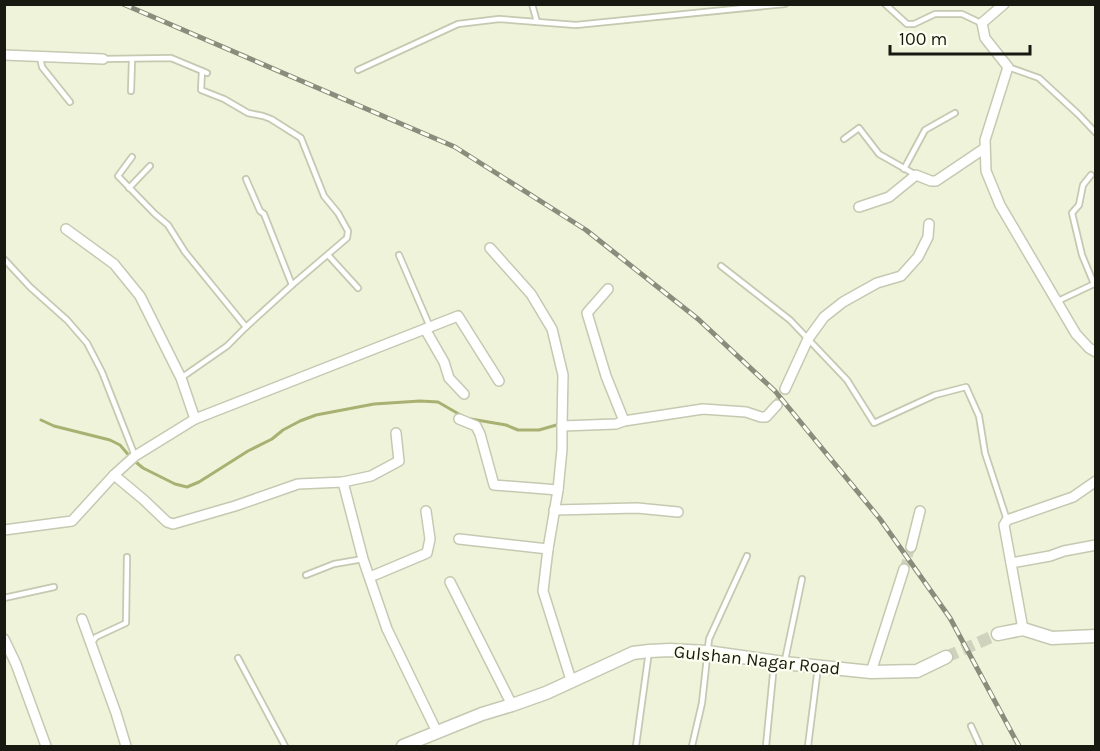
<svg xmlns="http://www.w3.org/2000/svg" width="1100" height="751" font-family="Karla,sans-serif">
	<rect width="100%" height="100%" fill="#eff3da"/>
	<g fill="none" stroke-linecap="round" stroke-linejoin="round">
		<g stroke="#a9b172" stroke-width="3">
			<path d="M471 419 506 425 518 430H539L560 424"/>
			<path d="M41 420 54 426 110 440 120 445 132 459 143 468 175 484 187 487 199 482 248 451 272 439 283 430 300 421 316 415 374 404 420 401 438 402 464 417"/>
		</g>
		<g stroke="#cfd2bc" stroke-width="9" stroke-dasharray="9 4.5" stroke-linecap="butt">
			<path d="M777 405 785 389"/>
			<path d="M904 569 911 547"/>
		</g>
		<path stroke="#cfd2bc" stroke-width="12" stroke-dasharray="12 6" stroke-linecap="butt" d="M946 657 998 634"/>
		<g stroke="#c5c9b1" stroke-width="8">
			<g id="service">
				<path d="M532 4 537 22"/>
				<path d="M885 4 907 24H914L935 14H962L981 23"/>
				<path d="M40 57 42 67 70 102"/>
				<path d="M103 59 171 58 207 73"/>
				<path d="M1008 67 1039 78 1078 114 1096 133"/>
				<path d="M358 70 458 24 499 19 576 25 785 4"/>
				<path d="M131 91 132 59"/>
				<path d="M844 139 859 128 879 154 916 175"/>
				<path d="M132 157 118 176 155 214 168 225 185 252 246 327"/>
				<path d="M904 169 925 130 955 113"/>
				<path d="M246 179 260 211 264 214 292 285"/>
				<path d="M129 188 150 166"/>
				<path d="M328 255 358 288"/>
				<path d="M399 255 430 327"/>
				<path d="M4 259 30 287 67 320 87 343 102 372 135 456"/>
				<path d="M721 266 790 320 847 380 874 423 935 395 966 387 979 416 985 453 1007 520"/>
				<path d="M1058 301 1094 284 1082 255 1072 213 1079 205 1083 185 1091 175"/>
				<path d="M181 378 227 346 246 327 292 285 347 238 348 231 338 213 324 196 301 138 271 119 263 116 248 113 224 99 201 90 202 71"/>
				<path d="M306 575 334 564 363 559"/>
				<path d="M4 598 54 587"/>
				<path d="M91 644 96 637 126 623 127 557"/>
				<path d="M238 658 285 746"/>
				<path d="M785 660 802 579"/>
				<path d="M971 726 980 746"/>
				<path d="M636 746 649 651"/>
				<path d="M692 746 702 703 709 639 747 556"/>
				<path d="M766 746 774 664"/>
				<path d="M808 746 818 667"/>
			</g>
		</g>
		<g stroke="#c5c9b1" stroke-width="12">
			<g id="minor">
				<path d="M1004 4 982 23 985 38 1008 67 985 140 986 171 1000 205 1076 334 1089 348 1096 352"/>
				<path d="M4 55 103 59"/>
				<path d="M859 207 889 197 916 175 931 181H936L985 148"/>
				<path d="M66 229 114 264 140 296 181 378 195 419"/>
				<path d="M490 248 531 294 552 329 563 375 562 426 616 424 624 421 703 409 746 412 761 417H766L777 405"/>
				<path d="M608 289 587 313 606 376 624 421"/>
				<path d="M425 329 444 362 449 378 464 394"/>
				<path d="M785 389 808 339 824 317 843 302 877 283 901 276 918 257 928 237 929 224"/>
				<path d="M459 419 476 426 480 434 494 485 558 490"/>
				<path d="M562 426V449L558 490 548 549 543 591 571 680"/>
				<path d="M114 475 144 500 167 522 173 524 235 506 298 484 343 482 363 559 387 629 437 732"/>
				<path d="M343 482 371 476 399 461 396 433"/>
				<path d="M554 510 637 508 678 512"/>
				<path d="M4 530 72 521 114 475 135 456 195 419 458 316 499 381"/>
				<path d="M459 539 548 549"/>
				<path d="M911 547 920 511"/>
				<path d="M1011 563 1050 556 1064 551 1096 545"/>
				<path d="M370 577 427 553 430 539 426 511"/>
				<path d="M450 582 512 705"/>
				<path d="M82 619 116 713 126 746"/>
				<path d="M1023 629 1004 525 1007 520 1073 497 1096 481"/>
				<path d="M4 639 16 664 46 746"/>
				<path d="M871 672 904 569"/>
			</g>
		</g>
		<g stroke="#c5c9b1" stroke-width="15">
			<g id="tertiary">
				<path d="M998 634 1023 629 1052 638 1096 636"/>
				<path d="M403 746 482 714 512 705 546 693 633 653 649 651 670 650 707 652 784 663 871 672 917 671 946 657"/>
			</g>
		</g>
		<use href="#service" stroke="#fff" stroke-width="4.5"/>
		<use href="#minor" stroke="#fff" stroke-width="9"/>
		<use href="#tertiary" stroke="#fff" stroke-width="12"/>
		<g stroke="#8b8d7c" stroke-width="5">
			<path id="rail" d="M123 4 455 147 586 230 698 319 775 391 880 519 950 618 1019 746"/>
		</g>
		<use href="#rail" stroke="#fdfff0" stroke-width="3" stroke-dasharray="9" stroke-linecap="butt"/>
	</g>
	<g text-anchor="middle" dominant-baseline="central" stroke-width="4.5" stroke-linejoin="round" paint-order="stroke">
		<g font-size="18" fill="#181910" stroke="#fdfff0">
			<text transform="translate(757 660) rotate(6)">Gulshan Nagar Road</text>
		</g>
	</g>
	<rect width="1100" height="751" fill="none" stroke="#181910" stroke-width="12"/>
	<path d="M890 45v9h140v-9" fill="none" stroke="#181910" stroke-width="3"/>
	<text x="899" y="45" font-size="18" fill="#181910" stroke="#fdfff0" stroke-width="4.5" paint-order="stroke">100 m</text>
</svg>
